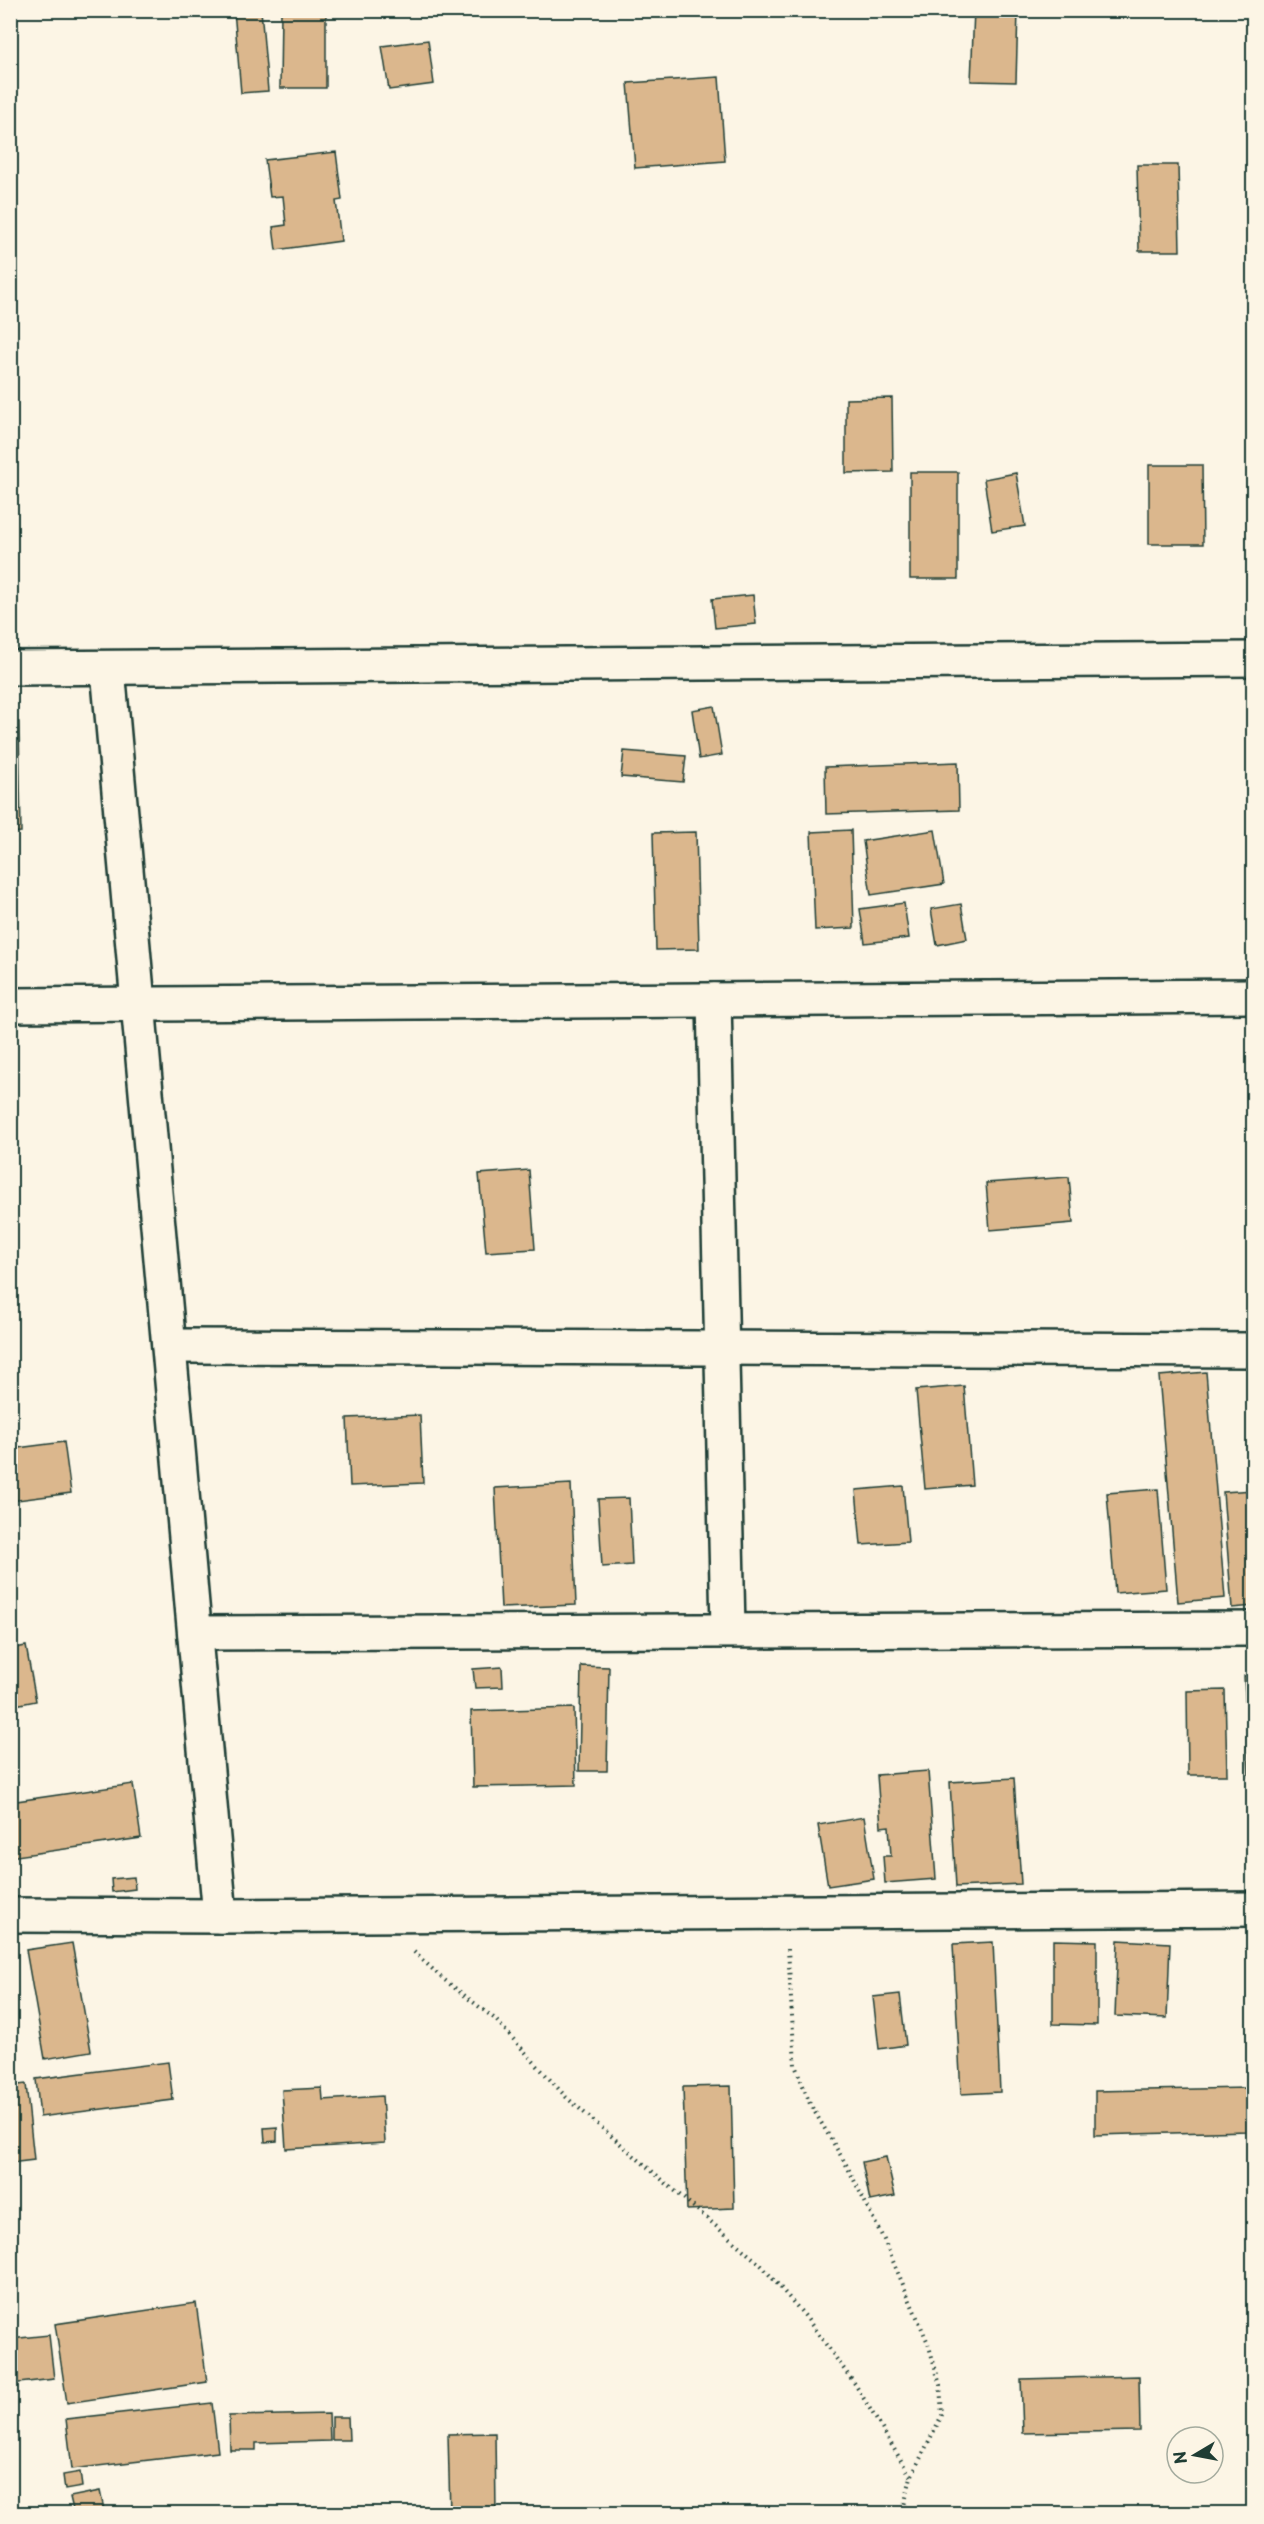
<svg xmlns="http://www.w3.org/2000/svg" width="1264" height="2524" font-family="'Playpen Sans',sans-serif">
	<rect width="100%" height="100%" fill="#fcf5e5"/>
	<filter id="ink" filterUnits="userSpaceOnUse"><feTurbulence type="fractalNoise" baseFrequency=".0167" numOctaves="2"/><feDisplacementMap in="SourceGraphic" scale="12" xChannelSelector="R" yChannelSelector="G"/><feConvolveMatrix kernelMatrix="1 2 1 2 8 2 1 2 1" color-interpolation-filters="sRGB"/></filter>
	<g filter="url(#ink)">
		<g fill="#dbb78d" stroke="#1f3d34" stroke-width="1.5">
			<path d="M234 10H261L268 91 241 93Z"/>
			<path d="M281 10H326V88H280Z"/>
			<path d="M974 10H1018L1016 82 971 81Z"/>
			<path d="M428 40 434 84 389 90 382 46Z"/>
			<path d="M719 77 725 161 635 168 628 83Z"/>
			<path d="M336 152 342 200 336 201 341 241 276 250 273 227 286 225 283 196 270 197 265 160Z"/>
			<path d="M1137 165H1178L1180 251H1139Z"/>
			<path d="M892 398 893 472 846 473V399Z"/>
			<path d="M1149 465H1202L1203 544H1149Z"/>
			<rect x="910" y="472" width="48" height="107"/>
			<path d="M1016 473 1025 526 992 531 984 479Z"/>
			<path d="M753 595 756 624 715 628 712 599Z"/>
			<path d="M714 706 722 755 699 759 692 710Z"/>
			<path d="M10 722H19L21 832 10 833Z"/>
			<path d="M624 751 686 756 683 782 621 777Z"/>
			<path d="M958 762 959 810 826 814 825 767Z"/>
			<path d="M851 830 854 928 815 930 811 832Z"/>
			<path d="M935 830 944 884 871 895 863 841Z"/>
			<path d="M696 832 699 949 656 950 653 833Z"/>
			<path d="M904 903 909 938 865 943 860 909Z"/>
			<path d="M961 904 967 939 937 945 931 909Z"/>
			<path d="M529 1170 535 1249 486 1252 479 1174Z"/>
			<path d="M1254 1174V1281L1248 1175Z"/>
			<path d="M1069 1177 1073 1223 990 1230 986 1183Z"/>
			<path d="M1247 1297H1254V1321H1248Z"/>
			<path d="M1206 1372 1225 1598 1178 1602 1159 1376Z"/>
			<path d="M964 1386 972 1485 925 1489 916 1390Z"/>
			<path d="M420 1415 423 1483 350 1486 347 1418Z"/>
			<path d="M64 1442 71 1493 10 1501V1449Z"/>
			<path d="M571 1484 576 1605 501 1608 495 1488Z"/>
			<path d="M903 1486 908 1542 861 1545 856 1490Z"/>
			<path d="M1158 1489 1166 1589 1115 1593 1107 1493Z"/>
			<path d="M1254 1490V1606L1232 1608 1223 1492Z"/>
			<path d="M629 1498 632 1565 602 1567 598 1499Z"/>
			<path d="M26 1646 36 1701 10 1706V1649Z"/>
			<path d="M581 1666 609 1667 607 1771H579Z"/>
			<path d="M502 1667 503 1687 475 1688 473 1669Z"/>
			<path d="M1254 1675V1777H1249L1244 1676Z"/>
			<path d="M1225 1690 1227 1775H1188L1187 1691Z"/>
			<path d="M574 1708 576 1785 473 1787 471 1711Z"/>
			<path d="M928 1771 936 1879 885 1883 883 1856H891L889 1826 881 1827 877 1775Z"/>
			<path d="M1014 1778 1021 1884 956 1887 950 1782Z"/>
			<path d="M133 1784 141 1838 10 1857V1802Z"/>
			<path d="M864 1817 874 1879 828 1886 818 1825Z"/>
			<path d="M134 1877 135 1889 112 1892 111 1879Z"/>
			<path d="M1053 1940 1097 1941V2025L1053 2024Z"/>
			<path d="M1118 1940 1170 1943 1167 2018 1115 2016Z"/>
			<path d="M993 1942 1000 2092 961 2094 953 1944Z"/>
			<path d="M72 1943 91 2051 45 2059 26 1950Z"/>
			<path d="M900 1994 906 2045 879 2049 873 1997Z"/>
			<path d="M168 2062 173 2100 40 2117 36 2079Z"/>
			<path d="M26 2084 34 2160 10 2163V2086Z"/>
			<path d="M731 2086 734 2208 687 2210 683 2087Z"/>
			<path d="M322 2088 323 2100 382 2096 385 2143 286 2149 282 2090Z"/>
			<path d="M1247 2088 1248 2131 1095 2135V2091Z"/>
			<path d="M277 2127V2141L265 2142 264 2128Z"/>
			<path d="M886 2157 895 2196 870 2201 862 2162Z"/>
			<path d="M196 2303 207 2382 67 2403 55 2324Z"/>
			<path d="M49 2335 54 2379 10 2384V2339Z"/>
			<path d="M1139 2376 1140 2431 1023 2433 1021 2379Z"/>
			<path d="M212 2403 218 2452 72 2469 66 2419Z"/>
			<path d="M329 2414 330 2441 256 2443V2450H230L229 2416Z"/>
			<path d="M332 2417H348L349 2440H332Z"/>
			<path d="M495 2433 496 2514H450L448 2434Z"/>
			<path d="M80 2472 82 2487 65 2490 63 2475Z"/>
			<path d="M100 2491 105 2514H74L70 2497Z"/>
		</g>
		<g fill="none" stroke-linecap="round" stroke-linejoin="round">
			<g stroke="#1f3d34" stroke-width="38">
				<g id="minor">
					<path d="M10 668 1254 659"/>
					<path d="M108 669 220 1916"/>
					<path d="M714 1000 728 1629"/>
					<path d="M10 1005 1254 996"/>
					<path d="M169 1346 1254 1350"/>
					<path d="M195 1633 1254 1629"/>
					<path d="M10 1915 220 1916 1254 1909"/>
				</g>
			</g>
			<g stroke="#1f3d34" stroke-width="4" stroke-dasharray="1.5 4.5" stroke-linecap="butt">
				<path d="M788 1949 795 2065 810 2104 847 2166 884 2240 928 2343 940 2385 942 2415 911 2477 902 2514"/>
				<path d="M414 1952 442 1978 495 2019 566 2097 761 2265 805 2316 855 2384 911 2477"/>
			</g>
			<use href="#minor" stroke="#fcf5e5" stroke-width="33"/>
		</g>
	</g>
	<rect width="1264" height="2524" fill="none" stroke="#fcf5e5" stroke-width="36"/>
	<rect x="18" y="18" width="1228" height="2488" fill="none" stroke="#1f3d34" stroke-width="2" filter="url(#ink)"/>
	<g transform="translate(1195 2455) rotate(260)"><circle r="28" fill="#fcf5e5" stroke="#a4ab9e" stroke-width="1.5"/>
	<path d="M0-4.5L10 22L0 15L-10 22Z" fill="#1f3d34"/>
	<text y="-9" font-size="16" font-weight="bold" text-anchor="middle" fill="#1f3d34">N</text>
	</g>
</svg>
